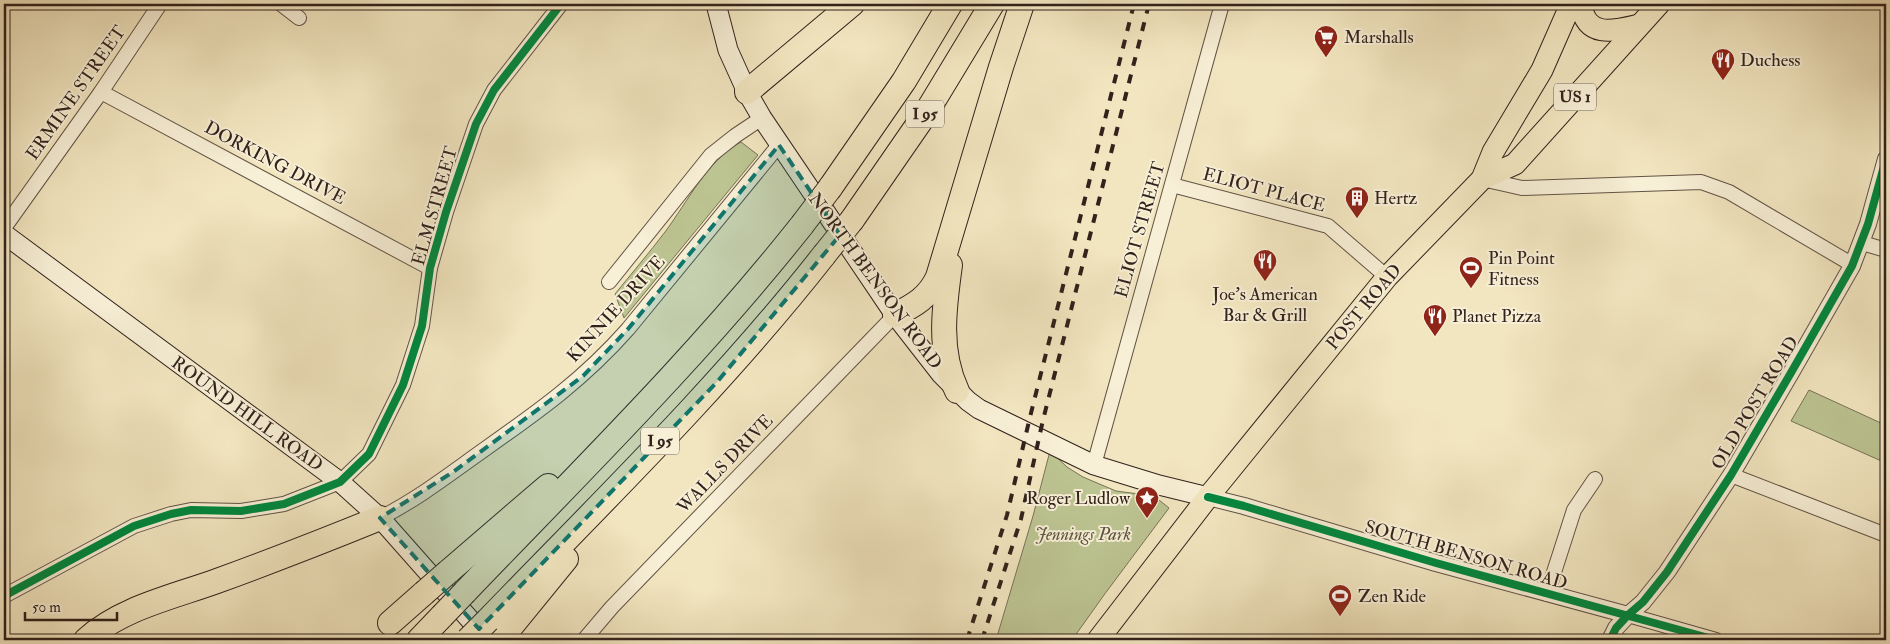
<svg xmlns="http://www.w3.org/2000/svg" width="1890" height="644" font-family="'IM FELL Double Pica',serif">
	<rect width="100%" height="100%" fill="#f2e6c0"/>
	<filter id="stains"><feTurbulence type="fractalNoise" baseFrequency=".004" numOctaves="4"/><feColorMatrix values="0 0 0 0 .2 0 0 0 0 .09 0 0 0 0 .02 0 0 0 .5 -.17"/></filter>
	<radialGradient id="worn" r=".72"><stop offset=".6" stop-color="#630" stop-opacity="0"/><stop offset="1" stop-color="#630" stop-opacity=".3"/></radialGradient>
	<g fill="#bcc492" stroke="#777357">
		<path d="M741 142 758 155 624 318 615 294C632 273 649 253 665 232 688 201 707 161 741 142Z"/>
		<path d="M1809 390 1883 424 1886 417V463L1791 421Z"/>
		<path d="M1050 451 1067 467 1083 477 1116 491 1154 496 1169 508 1104 595 1072 640H996L1033 516Z"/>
	</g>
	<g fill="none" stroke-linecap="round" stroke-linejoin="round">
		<g stroke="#625345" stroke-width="16">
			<g id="minor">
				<path d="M281 4 299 18"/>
				<path d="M101 92 430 268"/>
				<path d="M1482 179 1522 188 1701 182 1729 192 1853 265"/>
				<path d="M1172 185 1328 226 1387 277"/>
				<path d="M4 228 101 92 160 4"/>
				<path d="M1862 243 1886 250"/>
				<path d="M609 282 711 155 735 136 762 118"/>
				<path d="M1094 465 1222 4"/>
				<path d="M1731 475 1886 535"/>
				<path d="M380 518C418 499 451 473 485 449 539 411 584 379 628 329L779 145"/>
				<path d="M1547 594 1574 510 1595 479"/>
				<path d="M4 596 134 526 171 514 191 510 241 511 284 504 340 482 369 454 403 385 422 326 430 268 446 212 476 124 494 90 561 4"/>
				<path d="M1628 615 1716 640"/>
				<path d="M584 640 612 607 895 315"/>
			</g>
		</g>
		<g stroke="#625345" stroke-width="18">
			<g id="tertiary">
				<path d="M1208 497 1244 506 1436 563 1628 615"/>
				<path d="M1610 640 1616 628 1628 615 1643 602 1667 572 1731 475 1792 371 1852 266 1868 224 1886 159"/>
			</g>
		</g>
		<g stroke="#32221c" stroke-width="21">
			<g id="secondary">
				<path d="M716 4 728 50 747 92 762 118 895 315 941 374 968 401 979 409 1094 465 1159 485 1208 497"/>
				<path d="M4 234 340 482 380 518 488 640"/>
			</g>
		</g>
		<g stroke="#32221c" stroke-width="23">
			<g id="primary">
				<path d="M1581 4C1586 39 1614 31 1639 25"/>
				<path d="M1482 179 1493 152 1542 70 1571 4"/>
				<path d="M1098 640 1208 497 1387 277 1482 179 1515 164 1659 4"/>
			</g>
		</g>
		<g stroke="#32221c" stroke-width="26">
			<g id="motorway">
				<path d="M747 92 852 4"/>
				<path d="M830 188 904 81 950 4"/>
				<path d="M852 220 926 113 992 4"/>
				<path d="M950 265C944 308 938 351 957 391"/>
				<path d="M895 315C915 305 929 297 938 277L1001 67 1022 4"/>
				<path d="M448 572 548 486"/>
				<path d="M465 592C580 472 699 355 802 225"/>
				<path d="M488 620C603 501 722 385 824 255"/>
				<path d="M390 623 424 593"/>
				<path d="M86 640C121 608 173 597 217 581 272 561 326 540 380 518"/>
				<path d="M419 640 442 616"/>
				<path d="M500 640 566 559"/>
			</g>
		</g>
		<use href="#minor" stroke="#f7efd6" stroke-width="14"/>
		<use href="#tertiary" stroke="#f7efd6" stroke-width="16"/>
		<use href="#secondary" stroke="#f7efd6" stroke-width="19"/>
		<use href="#primary" stroke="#f2e6c0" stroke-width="21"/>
		<use href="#motorway" stroke="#f2e6c0" stroke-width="24"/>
		<g stroke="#32221c" stroke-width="4" stroke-dasharray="9 9" stroke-linecap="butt">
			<path d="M967 640 1007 515 1030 417 1134 4"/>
			<path d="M982 640 1021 519 1043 420 1149 4"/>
		</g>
		<g stroke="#32221c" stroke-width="26" stroke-linecap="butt">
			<g id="motorway-bridge">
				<path d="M802 225 830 188"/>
				<path d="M824 255 852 220"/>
				<path d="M424 593 448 572"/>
				<path d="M442 616 465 592"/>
				<path d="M468 640 488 620"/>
			</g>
		</g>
		<use href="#motorway-bridge" stroke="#f2e6c0" stroke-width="24"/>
		<g stroke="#f7efd6" stroke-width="11">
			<g id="cycleway">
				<path d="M1208 497 1244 506 1436 563 1716 640"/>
				<path d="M4 596 134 526 171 514 191 510 241 511 284 504 340 482 369 454 403 385 422 326 430 268 446 212 476 124 494 90 561 4"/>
				<path d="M1610 640 1616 628 1628 615 1643 602 1667 572 1731 475 1792 371 1852 266 1868 224 1886 159"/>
			</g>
		</g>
		<use href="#cycleway" stroke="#00873e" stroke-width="8"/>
	</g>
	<path fill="#0f766e" fill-opacity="0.2" stroke="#0f766e" stroke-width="4" stroke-dasharray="10 6" stroke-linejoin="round" d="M779 145 840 235 717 382 479 629 380 518 453 472 583 376 628 329Z"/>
	<defs>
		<g id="supermarket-pin" transform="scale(1.25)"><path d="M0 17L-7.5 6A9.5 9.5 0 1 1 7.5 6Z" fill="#8f2418" stroke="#f7efd6"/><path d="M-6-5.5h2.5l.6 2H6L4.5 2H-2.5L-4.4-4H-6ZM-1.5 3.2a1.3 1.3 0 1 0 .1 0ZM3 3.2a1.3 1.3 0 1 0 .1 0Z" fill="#fff"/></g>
		<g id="restaurant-pin" transform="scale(1.25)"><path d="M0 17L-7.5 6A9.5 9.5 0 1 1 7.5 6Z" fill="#8f2418" stroke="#f7efd6"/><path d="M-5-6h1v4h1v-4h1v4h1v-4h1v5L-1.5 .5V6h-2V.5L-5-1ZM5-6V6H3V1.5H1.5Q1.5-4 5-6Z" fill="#fff"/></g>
		<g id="building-pin" transform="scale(1.25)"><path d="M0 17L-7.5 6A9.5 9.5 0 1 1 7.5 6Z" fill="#8f2418" stroke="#f7efd6"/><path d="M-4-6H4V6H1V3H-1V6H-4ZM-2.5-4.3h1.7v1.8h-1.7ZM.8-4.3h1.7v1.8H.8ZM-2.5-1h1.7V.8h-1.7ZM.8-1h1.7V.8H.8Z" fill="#fff"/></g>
		<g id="stadium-pin" transform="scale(1.25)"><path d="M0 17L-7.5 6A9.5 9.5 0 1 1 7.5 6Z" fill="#8f2418" stroke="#f7efd6"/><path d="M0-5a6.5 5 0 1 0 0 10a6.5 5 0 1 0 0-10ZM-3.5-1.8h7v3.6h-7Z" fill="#fff"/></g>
		<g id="sight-pin" transform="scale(1.25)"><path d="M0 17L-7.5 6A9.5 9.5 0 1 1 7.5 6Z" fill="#8f2418" stroke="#f7efd6"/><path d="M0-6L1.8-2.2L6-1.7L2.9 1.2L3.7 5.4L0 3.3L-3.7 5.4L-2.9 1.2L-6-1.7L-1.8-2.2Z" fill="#fff"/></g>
	</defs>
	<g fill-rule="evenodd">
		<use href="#supermarket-pin" x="1326" y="37"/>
		<use href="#restaurant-pin" x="1723" y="60"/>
		<use href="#building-pin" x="1357" y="198"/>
		<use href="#restaurant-pin" x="1265" y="261"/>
		<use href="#stadium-pin" x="1471" y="268"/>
		<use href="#restaurant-pin" x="1435" y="316"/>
		<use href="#sight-pin" x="1147" y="498"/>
		<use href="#stadium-pin" x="1340" y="596"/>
	</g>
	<g text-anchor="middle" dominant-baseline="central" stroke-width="4" stroke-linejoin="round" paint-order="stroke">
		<g fill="#f7efd6" stroke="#6d6054" stroke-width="1">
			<rect x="1554" y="83.5" width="42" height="27" rx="4"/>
			<rect x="906" y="100.5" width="38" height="27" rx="4"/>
			<rect x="641" y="427.5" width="38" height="27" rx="4"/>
		</g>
		<g font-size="16" font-weight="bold" fill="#32221c">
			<text x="1575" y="97">US 1</text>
			<text x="925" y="114">I 95</text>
			<text x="660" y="441">I 95</text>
		</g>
		<g font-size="18" fill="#32221c" stroke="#f7efd6" text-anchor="start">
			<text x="1344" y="37">Marshalls</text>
			<text x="1740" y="60">Duchess</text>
			<text x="1374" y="198">Hertz</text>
			<text x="1488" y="258">Pin Point<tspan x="1488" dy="21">Fitness</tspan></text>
			<text x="1265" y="294" text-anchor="middle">Joe's American<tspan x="1265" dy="21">Bar &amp; Grill</tspan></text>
			<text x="1452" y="316">Planet Pizza</text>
			<text x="1130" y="498" text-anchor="end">Roger Ludlow</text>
			<text x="1358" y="596">Zen Ride</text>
		</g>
		<g font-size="18" fill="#32221c" stroke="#f7efd6">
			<text transform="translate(76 93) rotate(-55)">ERMINE STREET</text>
			<text transform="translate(275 163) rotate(28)">DORKING DRIVE</text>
			<text transform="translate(1264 190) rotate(15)">ELIOT PLACE</text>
			<text transform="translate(435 206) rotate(-74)">ELM STREET</text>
			<text transform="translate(1140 230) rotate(-74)">ELIOT STREET</text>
			<text transform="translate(875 281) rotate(54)">NORTH BENSON ROAD</text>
			<text transform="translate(1364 307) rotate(-50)">POST ROAD</text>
			<text transform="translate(616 309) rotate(-48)">KINNIE DRIVE</text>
			<text transform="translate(1755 403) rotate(-59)">OLD POST ROAD</text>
			<text transform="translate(247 414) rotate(36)">ROUND HILL ROAD</text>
			<text transform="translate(725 464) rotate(-46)">WALLS DRIVE</text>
			<text transform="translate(1466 555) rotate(16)">SOUTH BENSON ROAD</text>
		</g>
		<g font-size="18" font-style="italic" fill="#5b533f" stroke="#f7efd6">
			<text x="1083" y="534">Jennings Park</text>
		</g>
	</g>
	<rect width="1890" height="644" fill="none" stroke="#f2e6c0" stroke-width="20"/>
	<rect x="5" y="5" width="1880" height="634" fill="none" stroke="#32221c" stroke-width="2.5"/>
	<rect x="10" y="10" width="1870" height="624" fill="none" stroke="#32221c"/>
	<path d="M25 612v8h92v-8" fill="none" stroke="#32221c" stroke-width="2.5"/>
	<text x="32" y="612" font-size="15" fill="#32221c" stroke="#f7efd6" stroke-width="4" paint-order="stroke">50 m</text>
	<rect width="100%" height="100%" filter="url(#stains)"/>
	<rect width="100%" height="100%" fill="url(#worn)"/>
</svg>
